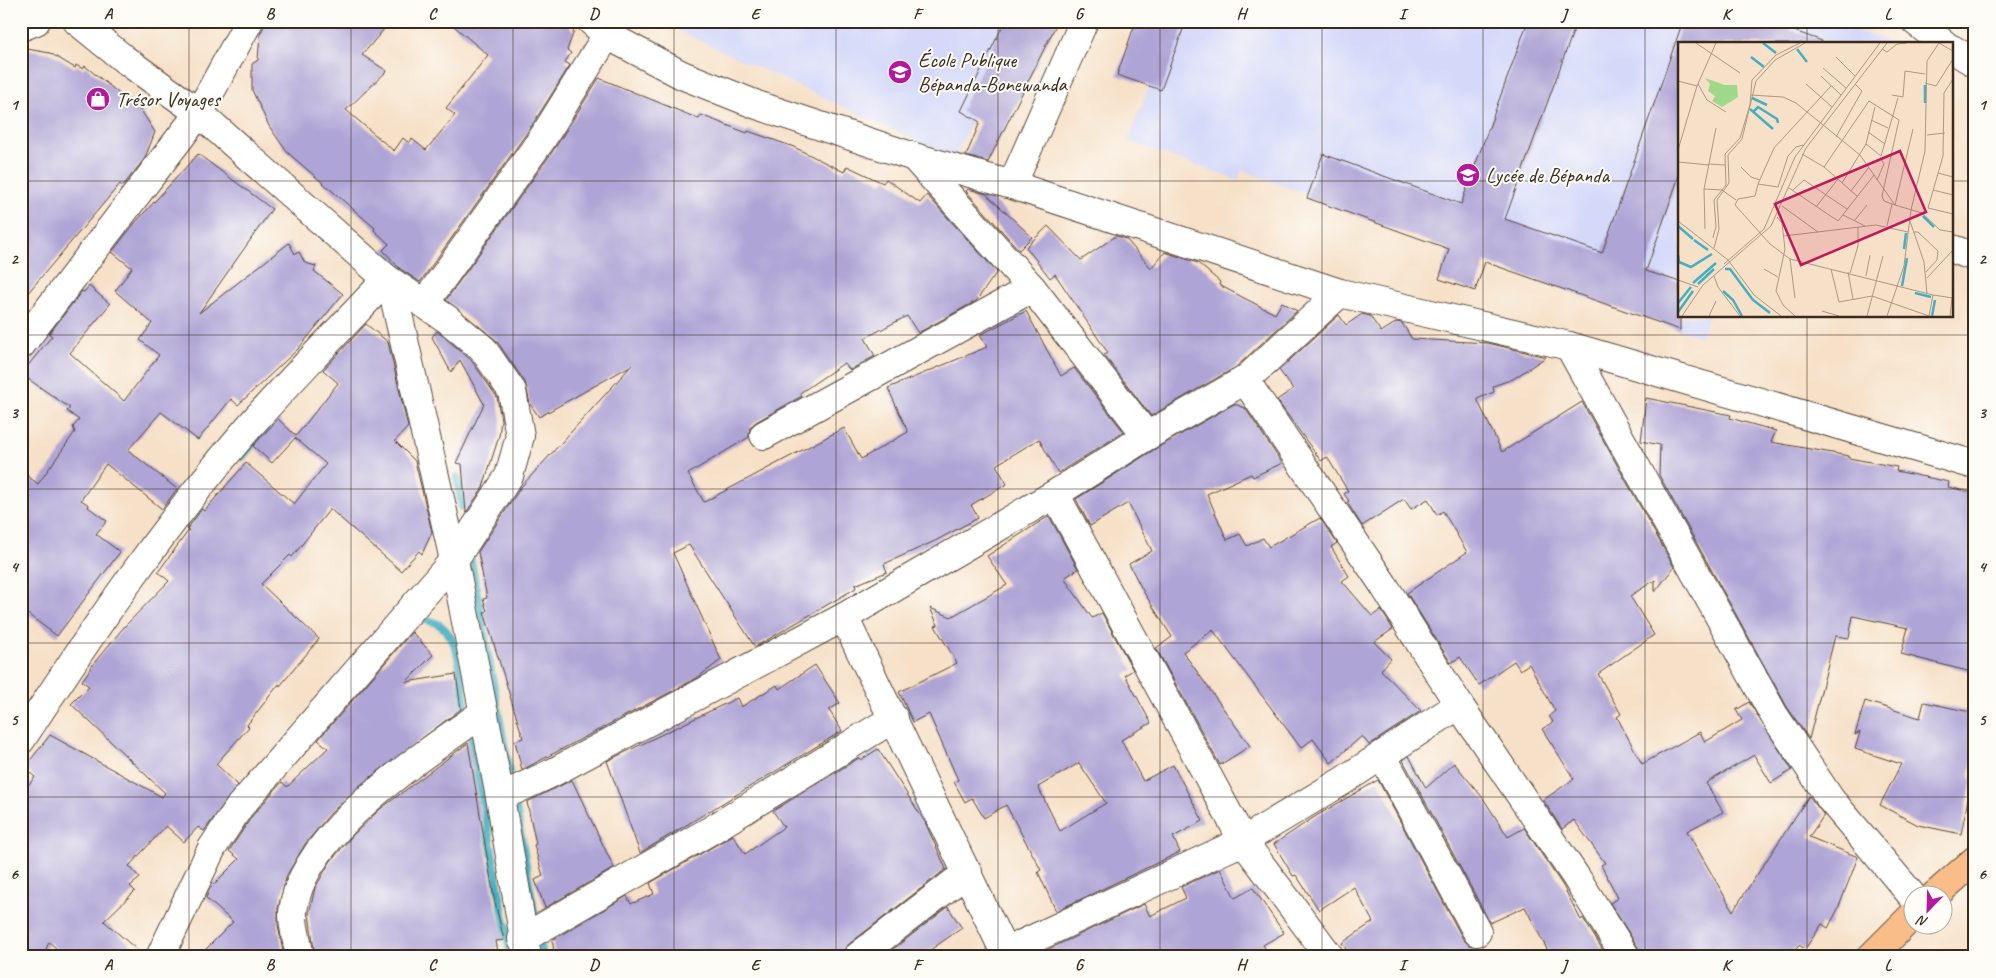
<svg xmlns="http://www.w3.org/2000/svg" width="1996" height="978" font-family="Caveat,sans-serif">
	<rect width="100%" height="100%" fill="#fdfcf7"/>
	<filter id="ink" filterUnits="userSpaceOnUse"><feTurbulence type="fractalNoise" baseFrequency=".02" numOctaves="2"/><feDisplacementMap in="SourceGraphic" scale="10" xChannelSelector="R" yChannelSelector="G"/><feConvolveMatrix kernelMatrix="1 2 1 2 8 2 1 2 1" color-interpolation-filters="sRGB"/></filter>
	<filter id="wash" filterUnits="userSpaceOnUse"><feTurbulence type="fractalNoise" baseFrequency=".0096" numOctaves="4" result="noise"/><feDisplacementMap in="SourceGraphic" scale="20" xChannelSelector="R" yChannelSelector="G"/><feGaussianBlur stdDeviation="1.12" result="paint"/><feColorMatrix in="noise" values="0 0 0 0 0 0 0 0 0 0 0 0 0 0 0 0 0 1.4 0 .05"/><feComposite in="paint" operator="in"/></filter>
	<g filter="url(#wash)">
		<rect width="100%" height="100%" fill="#f6e0c7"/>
		<g fill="#d4d8f9">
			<path d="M657 21H1058L1003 133 973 118 954 158Z"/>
			<path d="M1136 21H1829L1886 40 1885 44H1680V316H1709L1701 337 1482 261 1242 170 1238 181 1128 141 1149 86 1117 75Z"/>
		</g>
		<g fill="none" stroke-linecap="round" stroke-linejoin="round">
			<g stroke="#44afc3" stroke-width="8">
				<path d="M242 457 265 429"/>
				<path d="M457 477 462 507"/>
				<path d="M469 550 509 771"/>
				<path d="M412 623C418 620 423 619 430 621 462 628 461 680 465 705"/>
				<path d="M471 736 511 957"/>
				<path d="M515 802 535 916"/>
				<path d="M540 943 543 957"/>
			</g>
		</g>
		<g id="blocks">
			<g fill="#aea4d5" fill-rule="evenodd">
				<path d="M267 21H391L362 55 387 71 346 110 394 151 403 138 409 143 412 139 426 150 455 115 446 108 488 55 448 21H562L574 31 567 50 571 53 565 62 570 65 529 130 420 282 399 268 383 250 389 244 374 230 375 228 287 152 269 126 252 90V64L258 60 260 34Z"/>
				<path d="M1005 21H1058L988 162 966 156 980 122 961 111Z"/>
				<path d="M1136 21H1186L1161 90 1117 75Z"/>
				<path d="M1528 21H1577L1505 219 1602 253 1683 21H1767L1822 41 1821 44H1680V173L1646 271 1680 282V330L1485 262 1475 291 1439 279 1449 249 1307 198 1323 154 1461 204Z"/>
				<path d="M21 48 50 53 75 68 76 65 83 69 85 66 142 112 155 132 145 158 123 186 120 184 21 301Z"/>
				<path d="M599 78 699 119 701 115 747 133 748 131 794 147 844 172 847 166 883 183 886 179 920 203 927 195 997 272 976 301 918 333 907 316 865 338 875 356 850 370 844 363 800 393 802 396 756 422 750 427 749 437 688 474 704 502 844 428 861 459 908 432 888 388 987 347 980 335 1026 311 1061 376 1074 368 1124 432 1058 473 1039 439 996 465 1007 484 971 505 978 518 935 541 884 564 887 572 855 585 856 588 755 647 689 545 673 553 721 660 697 678 522 770 515 741 523 738 484 612 487 611 483 599 487 598 478 552 521 487 632 365 539 417 530 404 525 382 496 340 446 300 555 148Z"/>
				<path d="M198 154 272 209 199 313 289 243 295 254 299 252 305 263 316 266 314 271 343 294 298 349 238 405 231 399 198 440 161 412 128 450 177 489 162 509 106 464 81 500 89 505 88 507 107 521 96 534 120 552 57 636 21 609V471L38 484 75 432 73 427 79 420 67 411 70 408 21 374 52 336 49 334 82 291 84 292 89 286 110 304 70 353 124 401 159 355 140 340 152 323 115 291 132 268 112 252 134 224Z"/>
				<path d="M968 189 986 194 1032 237 1019 250 966 191Z"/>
				<path d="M1048 226 1081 260 1116 236 1126 239 1151 268 1165 252 1198 263 1220 282 1219 285 1275 314 1282 302 1297 311 1236 367 1151 416 1104 355 1108 353 1055 274 1050 278 1026 247Z"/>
				<path d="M1362 314 1370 316 1381 332 1397 322 1402 323 1412 339 1488 343 1546 357 1513 379 1493 386 1494 392 1477 399 1502 452 1582 402 1674 567 1655 592V580L1630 596 1654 635 1598 674 1621 714 1617 717 1642 764 1700 732 1705 742 1742 720 1736 710 1749 702 1792 770 1771 783 1754 755 1706 783 1723 812 1687 831 1733 911 1809 796 1824 815 1809 837 1858 857 1838 909 1828 928 1822 924 1805 949 1799 945 1787 957H1642L1639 949 1610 903 1618 898 1601 865 1605 863 1574 820 1562 829 1543 800 1574 779 1542 729 1553 722 1549 716 1555 711 1529 664 1520 670 1514 661 1479 685 1460 657 1451 663 1407 593 1467 552 1443 511 1437 515 1428 499 1411 509 1404 499 1362 526 1347 502 1349 501 1344 494 1348 491 1327 457 1321 461 1277 400 1293 389 1279 370 1339 315 1346 325Z"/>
				<path d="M366 324 388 342 408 427 395 441 415 461 432 532 422 554 419 551 401 571 330 509 292 557 290 555 261 584 319 639 280 686 279 684 247 725 249 727 216 764 238 785 204 831 198 827 184 842 166 826 129 866 140 878 130 886 135 891 104 921 145 957H66L49 942 43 957H21V794L35 777 24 768 50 735 162 797 165 793 71 704 89 686 82 681 94 663 124 627 169 581 158 572 189 530 187 529 202 509 204 511 246 463 294 504 326 464 295 438 272 463 253 446 278 419 296 436 338 383 323 370Z"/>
				<path d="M437 331 471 360 497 397 501 420 499 436 483 487 466 513 462 464 456 463 484 404 460 360 451 372 432 337Z"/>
				<path d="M1646 398 1731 415 1730 418 1776 431 1771 442 1849 456V458L1897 467 1896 471 1949 482 1948 487 1975 493V673L1901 654 1908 628 1853 616 1849 638 1835 636 1809 739 1787 707 1659 475 1660 445 1641 441Z"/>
				<path d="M1234 404 1245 408 1282 463 1253 477 1251 474 1207 494 1227 540 1240 534 1247 546 1263 538 1269 547 1320 518 1337 543 1331 547 1349 576 1342 581 1372 616 1381 610 1393 629 1374 642 1391 659 1381 670 1421 711 1369 745 1362 736 1331 763 1313 739 1301 748 1213 630 1183 652 1250 746 1220 765 1156 648 1172 637 1143 591 1129 564 1152 551 1128 503 1090 526 1076 499 1155 449Z"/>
				<path d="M1049 516 1078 569 1064 578 1092 618 1102 613 1133 670 1125 675 1151 723 1121 740 1143 781 1173 765 1203 821 1173 837 1180 852 1056 911 1038 872 1041 870 1006 805 984 818 972 798 965 802 954 782 958 780 929 714 913 722 899 692 957 663 935 626 938 625 930 608 951 617 1007 585 987 556ZM1079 763 1106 803 1060 831 1038 787Z"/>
				<path d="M412 632 433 655 406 682 456 674 461 709 359 786 330 814 305 844 287 875 278 908V925L284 957H198L233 922 206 898 210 888 239 859 229 851 252 816 282 782 287 787 328 748 318 740Z"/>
				<path d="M815 665 840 703 829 710 842 731 640 853 607 761 737 698 741 707 777 685 779 689Z"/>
				<path d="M1865 701 1920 718 1924 702 1975 713V749L1969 778 1972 779 1961 834 1918 825 1880 805 1901 764 1855 749 1860 732 1855 735Z"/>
				<path d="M468 743 494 898 504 940 496 941 499 957H315L309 914 315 888 330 862 352 836 379 810Z"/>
				<path d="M878 749 925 822 946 869 848 945 842 957 555 956 552 940 627 896 631 904 654 894 650 883 733 835 745 854 784 827 773 811 859 758 861 760Z"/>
				<path d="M1409 756 1426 788 1454 763 1483 798 1508 837 1524 828 1563 886 1581 920 1583 918 1607 957H1551L1525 907 1490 923 1403 760Z"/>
				<path d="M572 780 614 868 545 908 535 880 543 876 534 845 536 844 527 802Z"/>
				<path d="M1378 780 1463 939 1469 945 1478 947 1484 957H1351L1342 943 1373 922 1354 887 1319 910 1296 875 1293 876 1274 844 1316 816Z"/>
				<path d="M1220 869 1235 898 1253 888 1284 933 1263 945 1271 957H1032L1144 904 1150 916 1186 898 1181 887Z"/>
				<path d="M948 907 962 928 920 957H883Z"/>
			</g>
		</g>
	</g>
	<g filter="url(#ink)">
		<use href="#blocks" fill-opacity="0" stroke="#574537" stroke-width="1"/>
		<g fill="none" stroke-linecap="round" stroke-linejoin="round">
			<g stroke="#574537" stroke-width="30">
				<g id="minor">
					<path d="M591 21 607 35 682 75 757 105 914 157 1012 185 1340 293 1569 346 1975 465"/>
					<path d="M1915 21 1944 44"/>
					<path d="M21 27 36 21"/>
					<path d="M1952 49 1975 63"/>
					<path d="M914 157 1032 288 1147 436"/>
					<path d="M1012 185 1084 21"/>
					<path d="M1952 249 1975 257"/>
					<path d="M424 304 542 139 607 35"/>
					<path d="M21 345 199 113 249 21"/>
					<path d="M1569 346 1774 715 1831 800 1914 898"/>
					<path d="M1245 380 1340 293"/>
					<path d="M764 435 1032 288"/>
					<path d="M1055 494 1243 841 1330 957"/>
					<path d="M844 617 1007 957"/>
					<path d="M21 740C93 630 168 519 255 420 298 372 343 326 387 279L447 319 483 349 512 391 520 436 509 476 454 560 240 806 212 848 160 957"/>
					<path d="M1382 755 1477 932"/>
					<path d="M500 797 552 773 844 617 1055 494 1147 436 1245 380 1383 584 1459 705 1576 877 1626 957"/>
					<path d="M522 939 713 829 894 718"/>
					<path d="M1005 952 1243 841 1341 782 1459 705"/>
					<path d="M300 957C298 943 292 926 293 912 300 833 425 755 484 712"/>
					<path d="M857 957 968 872"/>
				</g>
			</g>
			<g stroke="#574537" stroke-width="30">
				<path id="tertiary" d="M77 21 124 59 199 113 387 279 393 292 454 560 500 797 527 957"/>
			</g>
			<g stroke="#574537" stroke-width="30">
				<g id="primary">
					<path d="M1934 896 1975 860"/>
					<path d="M1871 957 1914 914"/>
				</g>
			</g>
			<use href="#minor" stroke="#fff" stroke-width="28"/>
			<use href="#tertiary" stroke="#fff" stroke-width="28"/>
			<use href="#primary" stroke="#f8bd88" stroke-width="28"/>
		</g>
	</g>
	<path fill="none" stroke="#3b2a1e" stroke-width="1" stroke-opacity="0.55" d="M189 21V957M351 21V957M513 21V957M674 21V957M836 21V957M998 21V957M1160 21V957M1322 21V957M1483 21V957M1645 21V957M1807 21V44M21 181H1680M1952 181H1975M1807 316V957M21 335H1975M21 489H1975M21 643H1975M21 797H1975"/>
	<defs>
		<g id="school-disc" transform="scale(1.25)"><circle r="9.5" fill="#b5179e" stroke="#fdfcf7"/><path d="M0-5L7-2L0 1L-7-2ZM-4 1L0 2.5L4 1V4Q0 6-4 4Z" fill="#fff"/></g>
		<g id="shop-disc" transform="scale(1.25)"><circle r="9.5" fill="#b5179e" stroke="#fdfcf7"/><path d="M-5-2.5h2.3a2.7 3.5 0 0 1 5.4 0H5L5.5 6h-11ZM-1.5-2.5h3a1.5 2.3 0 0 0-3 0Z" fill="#fff"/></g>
	</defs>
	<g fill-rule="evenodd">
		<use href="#school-disc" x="900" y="72"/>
		<use href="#shop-disc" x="98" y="99"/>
		<use href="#school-disc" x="1468" y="175"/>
	</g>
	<g text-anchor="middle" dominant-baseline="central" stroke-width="4" stroke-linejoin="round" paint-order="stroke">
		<g font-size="21" fill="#3b2a1e" stroke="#fdfcf7" text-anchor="start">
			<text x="918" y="60">École Publique<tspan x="918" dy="24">Bépanda-Bonewanda</tspan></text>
			<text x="116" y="99">Trésor Voyages</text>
			<text x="1486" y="175">Lycée de Bépanda</text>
		</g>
	</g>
	<g transform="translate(1678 42)">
		<rect width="275" height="275" fill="#f6e0c7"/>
		<path d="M27 36 47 43H59L60 55 44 65 34 59 37 54 30 49 32 42Z" fill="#a0d88a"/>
		<path fill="none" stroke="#44afc3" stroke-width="2.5" d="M85 1 98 11M119 7 129 20M73 15 86 25M247 43V61M74 56 89 63M72 67 95 87M76 69 80 65 99 77 100 81M245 174 256 185M0 184 15 197M16 198 30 208M226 207 228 191M0 213 1 220 13 225 34 212M47 227H52L75 258M15 241 38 221M20 242 36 227M224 244 229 216M45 249 55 258 64 274M237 251 253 255M75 258 92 271M0 261 13 245M0 270 15 249M254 274 257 258"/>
		<path fill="none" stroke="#ab9783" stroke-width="1" d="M18 1 62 31M204 7 209 10 219 2 229 1M158 15 177 34M145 26 168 46M143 34 163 53M275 37 266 51 265 114 250 166 275 172M0 39 19 44M247 41 258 44 275 17M20 42 29 58 48 70M128 42 154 65M73 53 105 55 118 61 182 113 217 163 244 171 262 188 275 190M214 53 225 55 227 29 247 32M193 78 210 86M38 86 26 147 44 148 58 158M190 90 207 102M249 93 267 91M158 95 184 49 177 42M188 102 203 114 220 56M125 103 118 105 110 114 100 145 80 142 96 106 153 44M0 108 19 44 38 1M124 112 146 125 179 154M0 120 31 123M31 122 47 123M63 125 73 135 82 138M146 125 191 59 221 78 204 154 206 159 217 163 235 87M260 131 275 135M199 138 206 122 202 115M164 141 188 102 197 65M80 142 77 154 60 157 57 163 92 202 112 217 117 256M111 146 160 179 196 133M26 147 27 187M115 148 126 138 169 167M255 148 275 153M173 149 191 125M104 164 140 190M138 165 160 137M165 173 187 184M99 175 104 181 107 207 98 249 105 263 117 274M0 179 50 218 76 253 103 274M176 179 189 163M232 179 246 220 249 252M209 184 214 162M236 190H240L260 209 259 218 248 230M106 194 198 183 230 190M35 196 38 184 36 158 48 143 47 112 62 96 72 63 74 38 98 13 122 1M36 206 41 187 39 158 51 141 50 113 64 97 78 39 97 18 127 1M112 217 255 253M46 222 86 187 117 115 202 1M86 227 100 235M153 227 161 260 194 254 251 274M170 230 175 257M172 231 180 204V185M36 234 40 245 62 274M188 234 192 213M249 236 275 208M0 238 20 245M144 269 161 274M4 274 25 243 93 184 128 106 209 1M31 274 38 259M189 274 205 214M209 274 226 224 233 168 247 109 249 19 261 1 275 9M251 274 255 253 275 256M272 274 274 256"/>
		<path fill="#c2185b" fill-opacity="0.15" stroke="#c2185b" stroke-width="2.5" d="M222 109 248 170 123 223 97 162Z"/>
		<rect width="275" height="275" fill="none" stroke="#3b2a1e" stroke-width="2.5"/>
	</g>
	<rect width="1996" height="978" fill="none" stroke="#fdfcf7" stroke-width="55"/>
	<g transform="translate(1928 910) rotate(203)"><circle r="24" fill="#fdfcf7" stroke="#afa8a0"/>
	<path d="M0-4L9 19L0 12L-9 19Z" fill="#b5179e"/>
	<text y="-8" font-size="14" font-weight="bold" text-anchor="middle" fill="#3b2a1e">N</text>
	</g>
	<rect x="28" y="28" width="1940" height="922" fill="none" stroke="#3b2a1e" stroke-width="2"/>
	<g font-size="16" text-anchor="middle" font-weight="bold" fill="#3b2a1e">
		<text x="108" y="19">A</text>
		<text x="270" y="19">B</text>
		<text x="432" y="19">C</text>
		<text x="594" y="19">D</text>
		<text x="755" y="19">E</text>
		<text x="917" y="19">F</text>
		<text x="1079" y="19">G</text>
		<text x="1241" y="19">H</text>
		<text x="1402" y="19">I</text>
		<text x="1564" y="19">J</text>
		<text x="1726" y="19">K</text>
		<text x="1888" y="19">L</text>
		<text x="14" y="110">1</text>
		<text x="1982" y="110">1</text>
		<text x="14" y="264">2</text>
		<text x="1982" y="264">2</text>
		<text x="14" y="418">3</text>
		<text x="1982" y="418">3</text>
		<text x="14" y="572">4</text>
		<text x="1982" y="572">4</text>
		<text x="14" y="725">5</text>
		<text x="1982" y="725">5</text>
		<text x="14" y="879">6</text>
		<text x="1982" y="879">6</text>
		<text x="108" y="970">A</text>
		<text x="270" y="970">B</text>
		<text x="432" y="970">C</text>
		<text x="594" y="970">D</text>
		<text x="755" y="970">E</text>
		<text x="917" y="970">F</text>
		<text x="1079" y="970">G</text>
		<text x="1241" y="970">H</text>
		<text x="1402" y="970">I</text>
		<text x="1564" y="970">J</text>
		<text x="1726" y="970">K</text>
		<text x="1888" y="970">L</text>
	</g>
</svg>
